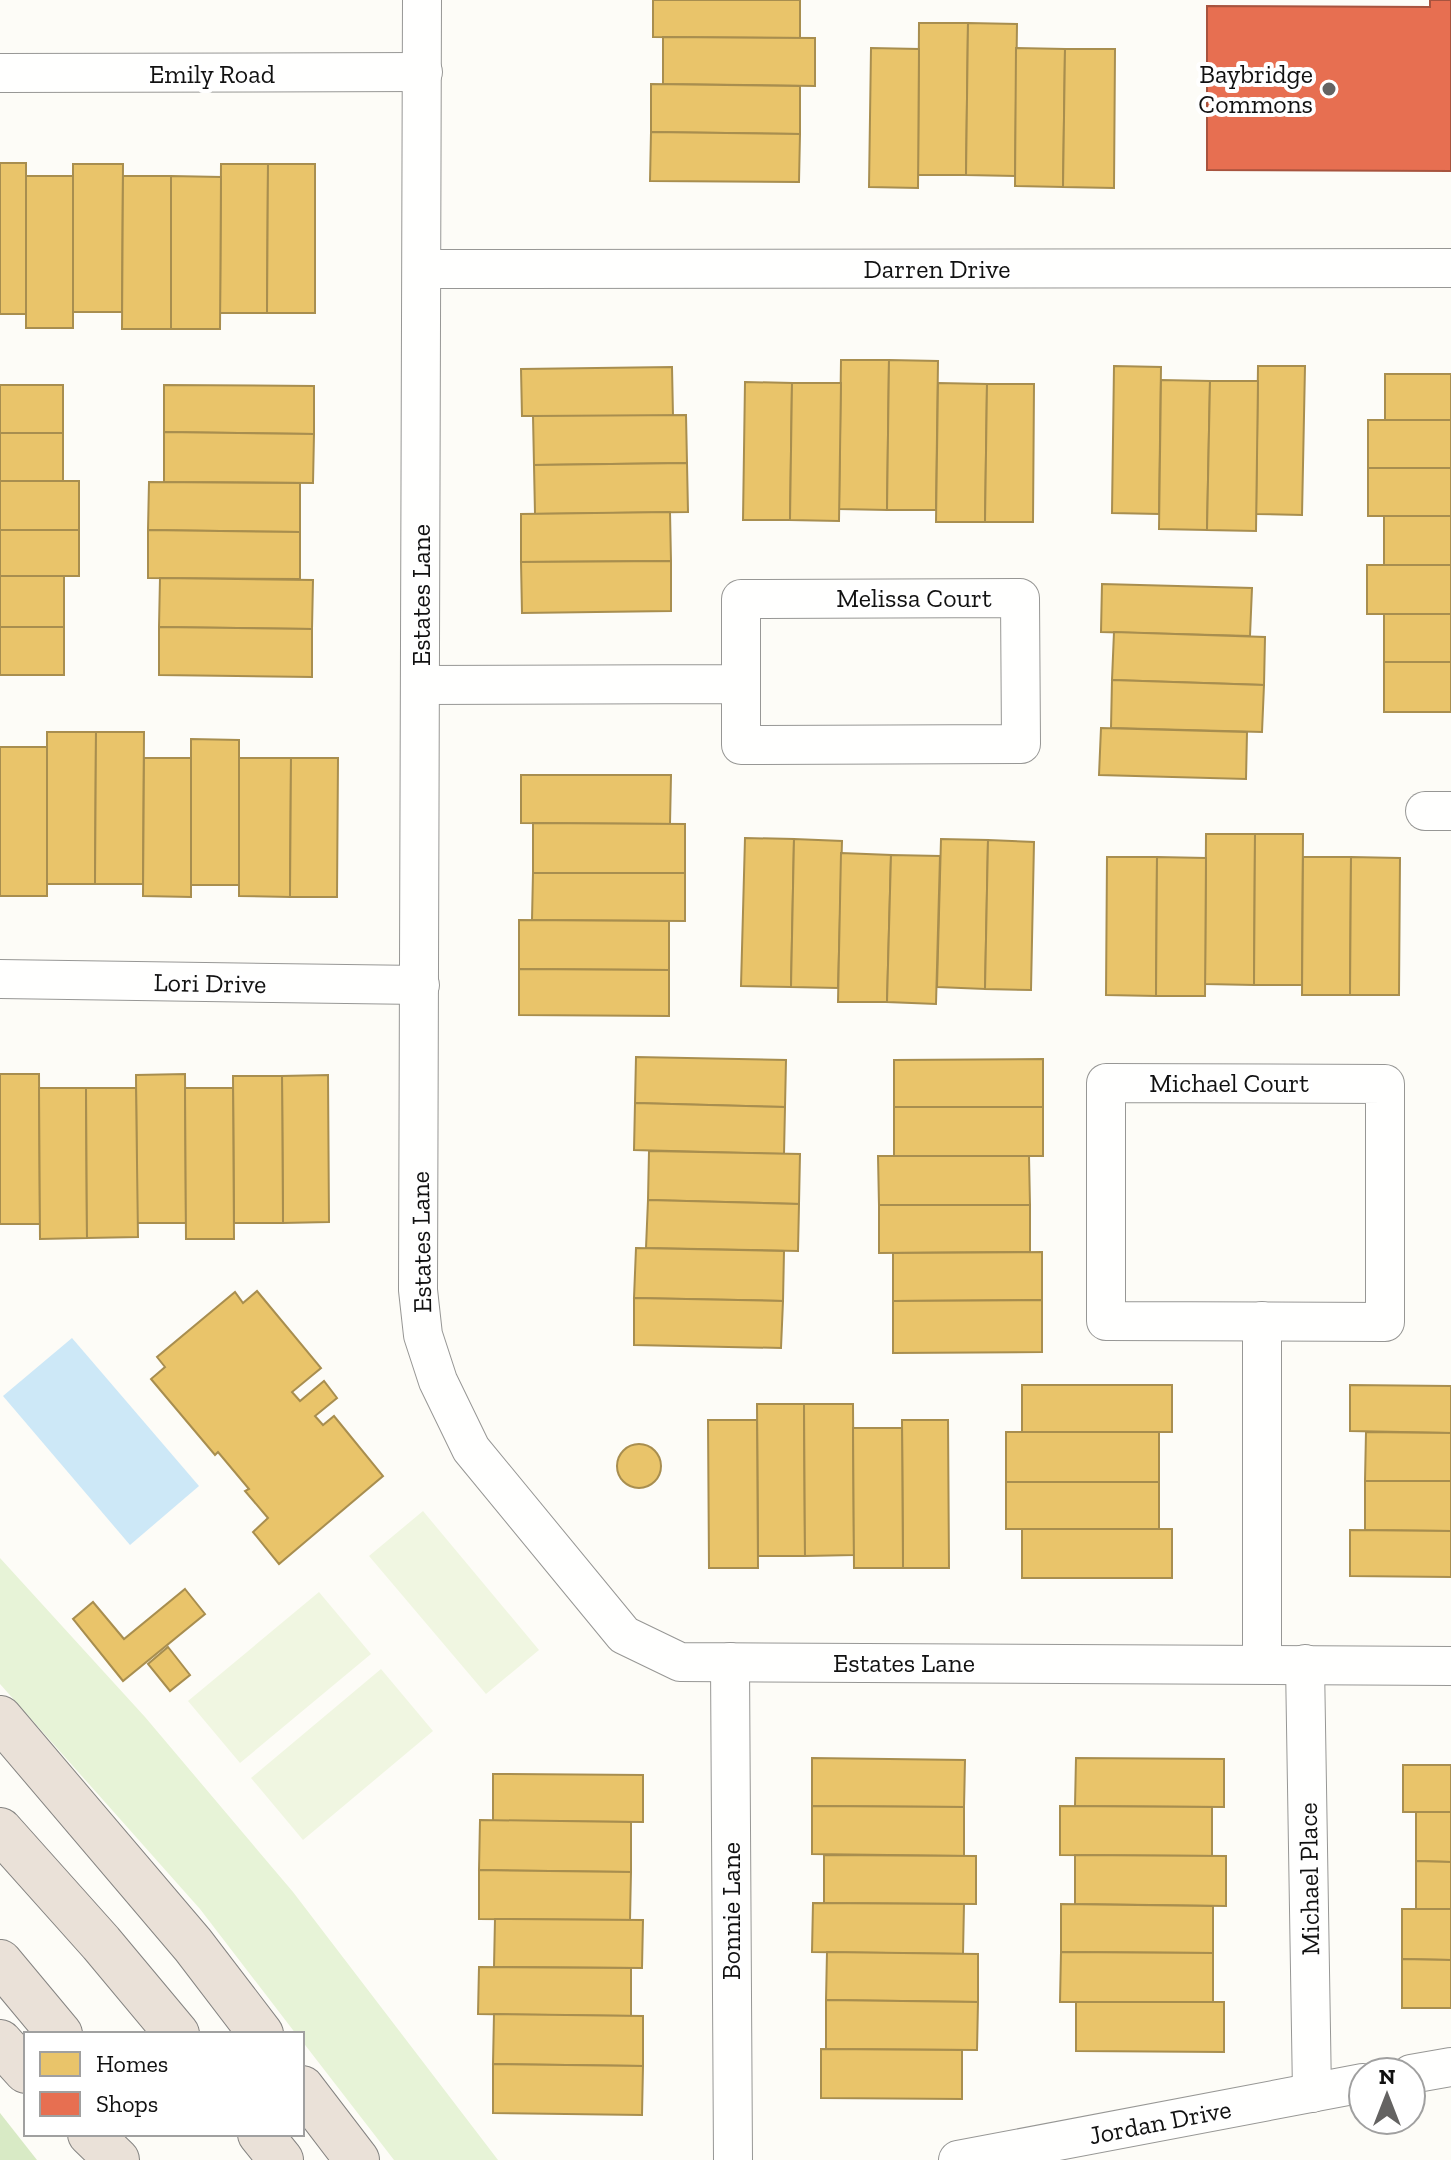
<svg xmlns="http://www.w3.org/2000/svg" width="1451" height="2160" font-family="'Zilla Slab',serif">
	<rect width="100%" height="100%" fill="#fdfcf7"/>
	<path fill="#e7f3d7" d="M0 1558 145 1717 293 1892 498 2160H394L302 2041V2034H296L200 1909 0 1684Z"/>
	<path fill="#d8eac5" d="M0 2113 37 2160H0Z"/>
	<g fill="#f0f6e1">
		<path d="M423 1511 539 1650 486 1694 369 1556Z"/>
		<path d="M319 1592 371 1654 240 1763 188 1701Z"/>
		<path d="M381 1669 433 1731 303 1840 251 1778Z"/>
	</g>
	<path fill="#cde8f7" d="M72 1338 199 1486 130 1545 3 1396Z"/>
	<g fill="#e9c46a" stroke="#a88e4f" stroke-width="2">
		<path d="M653 0H800V38L653 37Z"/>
		<path d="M919 23H968L966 175H918Z"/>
		<path d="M968 23 1017 24 1015 176 966 175Z"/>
		<path d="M663 37 815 38V86L663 84Z"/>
		<path d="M871 48 919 49 918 188 869 187Z"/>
		<path d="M1016 48 1065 49 1063 187 1015 186Z"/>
		<path d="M1065 49H1115L1114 188 1063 187Z"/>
		<path d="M651 84 800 86V134L651 132Z"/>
		<path d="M651 132 800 134 799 182 650 181Z"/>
		<rect x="0" y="163" width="26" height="151"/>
		<path d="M73 164H123L122 312H73Z"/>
		<path d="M221 164H268L267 313H220Z"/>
		<path d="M268 164H315V313H267Z"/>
		<rect x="26" y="176" width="47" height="152"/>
		<path d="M123 176H171V329H122Z"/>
		<path d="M171 176 221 177 220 329H171Z"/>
		<path d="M841 360H889L887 510 839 509Z"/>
		<path d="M889 360 938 361 936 510H887Z"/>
		<path d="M1114 366 1161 367 1159 514 1112 513Z"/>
		<path d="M1258 366H1305L1302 515 1256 514Z"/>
		<path d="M672 367 673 416H522L521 369Z"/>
		<rect x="1385" y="374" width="66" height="46"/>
		<path d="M1161 380 1210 381 1207 530 1159 529Z"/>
		<path d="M1210 381H1258L1256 531 1207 530Z"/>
		<path d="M745 382 792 383 790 520H743Z"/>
		<path d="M792 383H841L839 521 790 520Z"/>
		<path d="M938 383 987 384 985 522H936Z"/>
		<path d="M987 384H1034L1033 522H985Z"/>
		<rect x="0" y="385" width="63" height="48"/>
		<path d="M164 385 314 386V434L164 432Z"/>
		<path d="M686 415 687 463 534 465 533 416Z"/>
		<rect x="1368" y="420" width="83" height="48"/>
		<path d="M164 432 314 434 313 483 164 482Z"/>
		<rect x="0" y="433" width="63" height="48"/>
		<path d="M687 463 688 512 535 514 534 465Z"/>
		<rect x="1368" y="468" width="83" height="48"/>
		<rect x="0" y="481" width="79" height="49"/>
		<path d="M149 482 300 483V532L148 530Z"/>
		<path d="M670 512 671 561 521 562V514Z"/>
		<rect x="1384" y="516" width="67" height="49"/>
		<rect x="0" y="530" width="79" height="46"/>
		<path d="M148 530 300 532V579L148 578Z"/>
		<path d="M671 561V611L522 613 521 562Z"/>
		<rect x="1367" y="565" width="84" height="49"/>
		<rect x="0" y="576" width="64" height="51"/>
		<path d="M160 578 313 580 312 629 159 627Z"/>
		<path d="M1102 584 1252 588 1250 636 1101 632Z"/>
		<rect x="1384" y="614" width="67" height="48"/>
		<rect x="0" y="627" width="64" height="48"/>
		<path d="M159 627 312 629V677L159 675Z"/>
		<path d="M1114 632 1265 637 1264 685 1112 680Z"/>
		<rect x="1384" y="662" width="67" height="50"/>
		<path d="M1112 680 1264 685 1262 732 1111 728Z"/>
		<path d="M1101 728 1247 732 1246 779 1099 775Z"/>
		<path d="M47 732H96L95 884H47Z"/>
		<path d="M96 732H144L143 884H95Z"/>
		<path d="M191 739 239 740V885H191Z"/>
		<rect x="0" y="747" width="47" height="149"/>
		<path d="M144 758H191V897L143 896Z"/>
		<path d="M239 758H291L290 897 239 896Z"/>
		<path d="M291 758H338L337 897H290Z"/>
		<path d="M521 775H671L670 824 521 823Z"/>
		<path d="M533 823 685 824V873H533Z"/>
		<path d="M1206 834H1255L1254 985 1205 984Z"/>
		<path d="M1255 834H1303L1302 985H1254Z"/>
		<path d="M745 838 794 839 791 987 741 986Z"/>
		<path d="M794 839 842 841 838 988 791 987Z"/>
		<path d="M941 839 988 840 985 989 937 987Z"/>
		<path d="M988 840 1034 842 1031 990 985 989Z"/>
		<path d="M841 853 891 855 887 1002H838Z"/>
		<path d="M891 855 940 856 936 1004 887 1002Z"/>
		<path d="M1107 857H1157L1156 996 1106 995Z"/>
		<path d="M1157 857 1206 858 1205 996H1156Z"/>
		<path d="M1303 857H1351L1350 995H1302Z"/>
		<path d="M1351 857 1400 858 1399 995H1350Z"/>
		<path d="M533 873H685V921L532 920Z"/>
		<path d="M519 920 669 921V970L519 969Z"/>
		<path d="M519 969 669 970V1016L519 1015Z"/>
		<path d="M636 1057 786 1060 785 1107 635 1103Z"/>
		<path d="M1043 1059V1107H894V1060Z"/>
		<path d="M0 1074H39L40 1224H0Z"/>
		<path d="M185 1074 186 1223H137L136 1075Z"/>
		<path d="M328 1075 329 1222 283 1223 282 1076Z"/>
		<path d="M233 1076H282L283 1223H234Z"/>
		<path d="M39 1088H86L87 1238 40 1239Z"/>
		<path d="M86 1088H136L138 1237 87 1238Z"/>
		<path d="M185 1088H233L234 1239H186Z"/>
		<path d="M635 1103 785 1107 784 1154 634 1150Z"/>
		<rect x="894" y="1107" width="149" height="49"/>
		<path d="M649 1151 800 1154 799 1204 648 1200Z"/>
		<path d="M878 1156H1029L1030 1205H879Z"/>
		<path d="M648 1200 799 1204 798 1251 646 1248Z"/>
		<path d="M879 1205H1030V1252L879 1253Z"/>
		<path d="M636 1248 784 1251 783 1301 634 1298Z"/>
		<path d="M1042 1252V1300L893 1301V1253Z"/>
		<path d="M257 1291 321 1368 292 1392 300 1401 324 1381 337 1398 315 1416 323 1425 334 1416 383 1476 279 1564 253 1532 268 1518 245 1491 249 1489 218 1452 215 1455 151 1379 165 1367 157 1357 235 1292 243 1303Z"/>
		<path d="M634 1298 783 1301 781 1348 634 1345Z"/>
		<path d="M1042 1300V1352L893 1353V1301Z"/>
		<rect x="1022" y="1385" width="150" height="47"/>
		<path d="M1350 1385 1451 1386V1433L1350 1431Z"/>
		<path d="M757 1404H804L805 1556H758Z"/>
		<path d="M804 1404H853L854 1555 805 1556Z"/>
		<path d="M708 1420H757L758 1568H709Z"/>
		<path d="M902 1420H948L949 1568H903Z"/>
		<path d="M853 1428H902L903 1568H854Z"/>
		<rect x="1006" y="1432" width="153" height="50"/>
		<path d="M1366 1432 1451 1433V1481H1365Z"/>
		<circle cx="639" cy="1466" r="22"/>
		<path d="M1365 1481H1451V1531L1365 1530Z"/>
		<rect x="1006" y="1482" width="153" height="47"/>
		<rect x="1022" y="1529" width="150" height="49"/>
		<path d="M1350 1530 1451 1531V1577L1350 1576Z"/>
		<path d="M185 1589 205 1614 123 1681 73 1619 93 1602 124 1639Z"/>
		<path d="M168 1647 190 1675 170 1691 148 1664Z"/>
		<path d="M812 1758 965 1760 964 1807 812 1806Z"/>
		<path d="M1076 1758 1224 1759V1807L1075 1806Z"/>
		<rect x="1403" y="1765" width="48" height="47"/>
		<path d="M493 1774 643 1775V1822L493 1821Z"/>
		<path d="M812 1806 964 1807V1856L812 1854Z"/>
		<path d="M1060 1806 1212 1807V1856L1060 1855Z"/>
		<path d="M1416 1812H1451V1862L1416 1861Z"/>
		<path d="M480 1820 631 1822V1872L479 1870Z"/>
		<path d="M824 1855 976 1856V1904L824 1903Z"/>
		<path d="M1075 1855 1226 1856V1906L1075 1904Z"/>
		<path d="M1416 1861 1451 1862V1909H1416Z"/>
		<path d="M479 1870 631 1872 630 1920 479 1919Z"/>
		<path d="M813 1903 964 1904 963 1954 812 1952Z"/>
		<path d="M1061 1904 1213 1906V1953L1061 1952Z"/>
		<path d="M1402 1909H1451V1960L1402 1959Z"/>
		<path d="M495 1919 643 1920 642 1968 494 1967Z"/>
		<path d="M827 1952 978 1954V2002L826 2000Z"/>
		<path d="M1061 1952 1213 1953V2002H1060Z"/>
		<path d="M1402 1959 1451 1960V2008H1402Z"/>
		<path d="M479 1967 631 1968V2016L478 2014Z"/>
		<path d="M826 2000 978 2002 977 2050 826 2049Z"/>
		<path d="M1076 2002H1224V2052L1076 2051Z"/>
		<path d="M494 2014 643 2016V2066L493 2064Z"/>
		<path d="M821 2049 962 2050V2099L821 2098Z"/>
		<path d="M493 2064 643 2066 642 2115 493 2113Z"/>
	</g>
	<path fill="#e76f51" stroke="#a7533e" stroke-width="2" d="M1430 0H1451V171L1207 170V6L1430 7Z"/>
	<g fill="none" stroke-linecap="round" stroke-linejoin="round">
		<g stroke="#979795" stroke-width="40">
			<g id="minor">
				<path d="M422 0 418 1290 423 1335 438 1381 471 1449 624 1635 680 1662 1451 1666"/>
				<path d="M0 73 423 72"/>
				<path d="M423 269 1451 268"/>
				<path d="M421 685 741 684V599L1020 598 1021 744 741 745V684"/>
				<path d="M1425 811H1451"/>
				<path d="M0 979 420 985"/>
				<path d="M1106 1083 1385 1084V1322L1106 1321Z"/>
				<path d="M1262 1321V1663"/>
				<path d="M730 1662 733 2160"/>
				<path d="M1305 1664 1312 2093"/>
				<path d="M1411 2074 1451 2067"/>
				<path d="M958 2160 1363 2083"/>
			</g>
		</g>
		<g stroke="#858482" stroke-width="46">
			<g id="motorway">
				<path d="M0 1718 193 1945 261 2034"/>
				<path d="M0 1830 101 1943 177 2034"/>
				<path d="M0 1962 60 2034"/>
				<path d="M0 2042 26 2071"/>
				<path d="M302 2088 357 2160"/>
				<path d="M90 2134 117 2160"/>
				<path d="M260 2134 281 2160"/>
			</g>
		</g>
		<use href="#minor" stroke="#fffffe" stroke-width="38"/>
		<use href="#motorway" stroke="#eae1d8" stroke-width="44"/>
	</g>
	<circle fill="#646362" stroke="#fff" stroke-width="3" cx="1329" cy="89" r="8"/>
	<g text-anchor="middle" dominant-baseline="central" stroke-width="8" stroke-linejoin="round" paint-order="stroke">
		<g font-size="26" fill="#111" stroke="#fff">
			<text x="212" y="74">Emily Road</text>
			<text x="937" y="269">Darren Drive</text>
			<text transform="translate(421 595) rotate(-90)">Estates Lane</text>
			<text x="914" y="598">Melissa Court</text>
			<text transform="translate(210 983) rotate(1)">Lori Drive</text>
			<text x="1229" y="1083">Michael Court</text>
			<text transform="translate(421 1242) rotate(-91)">Estates Lane</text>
			<text x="904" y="1663">Estates Lane</text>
			<text transform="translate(1309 1879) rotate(-91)">Michael Place</text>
			<text transform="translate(731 1911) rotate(-90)">Bonnie Lane</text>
			<text transform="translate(1160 2122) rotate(-11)">Jordan Drive</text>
		</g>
		<g font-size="26" fill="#111" stroke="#fff" text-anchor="end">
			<text x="1313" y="74">Baybridge<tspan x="1313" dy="30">Commons</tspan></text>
		</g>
	</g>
	<rect x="24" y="2032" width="280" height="104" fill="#ffffff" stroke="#a0a0a0" stroke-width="2"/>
	<rect x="40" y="2052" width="40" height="24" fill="#e9c46a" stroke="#a0a0a0" stroke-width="2"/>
	<text x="96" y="2072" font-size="24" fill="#111111">Homes</text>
	<rect x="40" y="2092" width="40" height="24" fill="#e76f51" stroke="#a0a0a0" stroke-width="2"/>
	<text x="96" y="2112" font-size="24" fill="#111111">Shops</text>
	<g transform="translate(1387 2096)"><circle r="38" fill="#ffffff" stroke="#a0a0a0" stroke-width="2"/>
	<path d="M0-6L14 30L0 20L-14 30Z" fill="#646362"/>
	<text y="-12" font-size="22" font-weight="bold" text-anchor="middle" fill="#111111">N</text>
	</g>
</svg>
